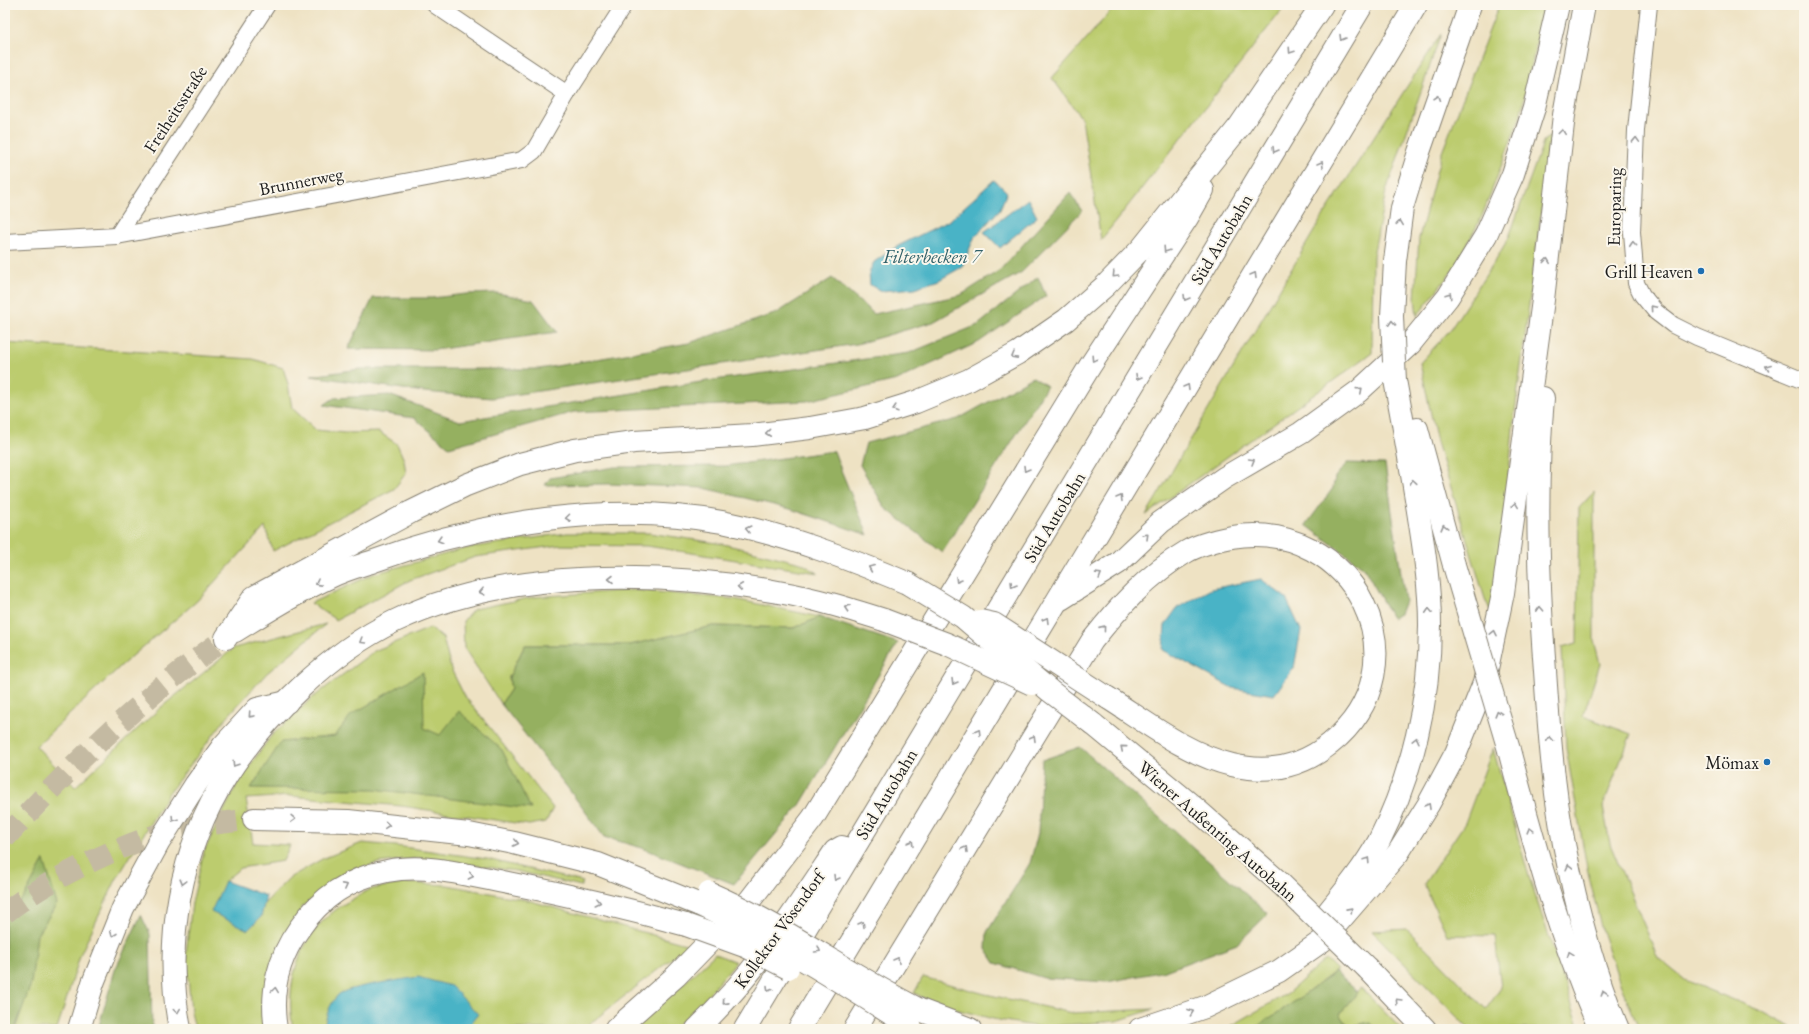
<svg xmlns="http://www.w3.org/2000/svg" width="1809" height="1034" font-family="'EB Garamond',serif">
	<rect width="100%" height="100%" fill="#fbf7ec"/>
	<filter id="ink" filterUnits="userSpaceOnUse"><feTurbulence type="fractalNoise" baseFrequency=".025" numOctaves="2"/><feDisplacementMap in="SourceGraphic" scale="8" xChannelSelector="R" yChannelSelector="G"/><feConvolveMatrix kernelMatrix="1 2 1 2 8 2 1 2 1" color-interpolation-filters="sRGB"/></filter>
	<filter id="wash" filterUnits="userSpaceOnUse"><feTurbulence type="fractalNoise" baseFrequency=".012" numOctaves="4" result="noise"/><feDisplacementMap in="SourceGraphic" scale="16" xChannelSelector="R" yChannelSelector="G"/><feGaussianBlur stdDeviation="0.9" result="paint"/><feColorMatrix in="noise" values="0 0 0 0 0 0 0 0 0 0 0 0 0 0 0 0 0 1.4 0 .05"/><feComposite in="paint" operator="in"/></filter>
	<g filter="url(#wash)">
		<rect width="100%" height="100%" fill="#eee2c3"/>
		<g fill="#bccc6e" stroke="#6c7445">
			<path d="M1116 5H1286L1101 240 1082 119 1052 78Z"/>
			<path d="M1499 5H1545L1520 117 1482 216 1456 266 1417 316 1415 299 1419 238 1441 155Z"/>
			<path d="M1441 34 1386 191 1373 256 1372 353 1146 515 1320 221Z"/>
			<path d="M1551 136 1513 427 1496 623 1485 599 1437 442 1420 363 1450 330 1495 261 1509 237 1544 140Z"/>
			<path d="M5 343 253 359 283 368 288 384 292 408 316 430 345 433 379 432 397 444 404 460 406 473 394 489 273 551 265 527 197 601 123 664 36 746 75 787 159 709 234 648 326 624 267 673 227 717 168 794 116 880 81 953 57 1029H5Z"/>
			<path d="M1594 492V640L1600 664 1583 716 1631 734 1603 806 1610 844 1658 958 1685 980 1761 1011 1794 1029H1639L1621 986 1602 931 1587 868 1566 748 1562 647 1577 643 1579 508Z"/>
			<path d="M567 533H649L723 544 801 563 818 573 647 546 561 545 475 557 410 580 336 620 311 603 373 574 467 548Z"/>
			<path d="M634 590 734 599 820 617 794 628 713 626 630 645H525L509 677 511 689 501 704 464 648 463 621 474 609 534 597Z"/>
			<path d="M430 628 443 638 451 669 464 695 553 808 546 822 529 825 401 806 290 796 246 799 253 843 290 845 283 861 240 868 225 881 261 917 264 904 289 878 322 859 362 843 396 846 487 859 583 882 581 886 516 871 419 858 378 863 342 875 302 907 268 974 263 1012 266 1029H195L191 1012 186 953 192 903 204 851 238 782 271 736 312 698 374 651Z"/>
			<path d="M1493 748 1529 877 1580 1029H1469L1372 931 1407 929 1486 1009 1501 988 1495 936 1447 935 1424 884 1465 823Z"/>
			<path d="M408 883 447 885 527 900 689 945 583 1029H293C283 976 304 924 353 899 359 895 366 891 372 889 384 886 396 885 408 883Z"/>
			<path d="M715 954 736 962 692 1013 671 1029H634Z"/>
			<path d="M1326 959 1337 970 1300 998 1253 1029H1226L1288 993Z"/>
			<path d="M923 977 985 994 1072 1013 1154 1009 1117 1021 1039 1027 993 1019 936 1004 914 993Z"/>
			<path d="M1361 988 1401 1029H1376L1369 1022 1349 1027 1340 1014Z"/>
		</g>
		<g fill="#95b061" stroke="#58663e">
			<path d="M1070 193 1082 211 1022 272 933 322 857 344 492 398 424 392 311 376 360 369H539L689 343 777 313 832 278 874 314 961 295 1000 270Z"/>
			<path d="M1038 277 1046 296 979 342 897 380 807 401 574 412 449 447 414 418 324 405 334 398 389 395 460 421 707 381 909 353 978 325Z"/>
			<path d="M497 293 533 300 557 332 435 350 348 349 373 298H432L466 294Z"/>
			<path d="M1033 377 1047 386 942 552 885 508 860 465 866 443 958 419Z"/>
			<path d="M834 451C844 480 857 507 868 535L790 509 704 488 608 484 545 485 550 478 615 467 725 466Z"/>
			<path d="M1347 463 1385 464 1405 601 1400 614 1392 618 1364 568 1306 525 1333 488 1335 477Z"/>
			<path d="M820 617 898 643 800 805 734 884 642 848 604 837 567 787 501 704 511 689 509 677 525 645H630L713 626 794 628Z"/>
			<path d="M423 672 424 728 440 735 459 711 502 750 531 809 374 789 251 788 281 742 335 736 351 715Z"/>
			<path d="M1080 747 1268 914 1237 944 1165 971 1107 982 1044 978 995 963 986 949 987 932 1030 863 1038 833 1042 760Z"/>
			<path d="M44 860 57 904 37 935 31 984 15 1029H5V919L25 895Z"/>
			<path d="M141 915 150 934 152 1029H98L115 970Z"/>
			<path d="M1335 972 1358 992 1340 1014 1349 1027 1370 1022 1376 1029H1253L1300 998Z"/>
		</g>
		<g fill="#48b3c6" stroke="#326871">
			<path d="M994 180 1007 192 1000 209 974 238 962 267 939 280 915 288 881 291 870 285 869 272 874 262 896 247 950 220Z"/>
			<path d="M1028 199 1037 217 1000 248 984 232Z"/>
			<path d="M1261 579 1286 598 1301 630 1294 668 1274 695 1232 688 1163 650 1165 625 1177 608 1211 589Z"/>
			<path d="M225 881 266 896 261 917 248 930 211 912Z"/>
			<path d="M418 977 451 986 478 1014 467 1029H324C326 1016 329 1005 338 995 347 986 403 980 418 977Z"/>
		</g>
	</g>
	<g filter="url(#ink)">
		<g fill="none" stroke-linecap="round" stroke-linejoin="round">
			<g stroke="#c4baa2" stroke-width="22" stroke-dasharray="22 11" stroke-linecap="butt">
				<path d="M5 838C72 765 144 695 226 638"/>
				<path d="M5 913C42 883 111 849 157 835 188 825 222 823 254 819"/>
			</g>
			<g stroke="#857f70" stroke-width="18">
				<g id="street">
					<path d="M435 5 567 94"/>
					<path d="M1649 5 1636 130 1632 232 1636 283 1642 295 1656 312 1673 325 1697 337 1804 381"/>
					<path d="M117 236 267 5"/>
					<path d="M5 242 117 236 522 160 534 151 567 94 624 5"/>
				</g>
			</g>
			<g stroke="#857f70" stroke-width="24">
				<g id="highway">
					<path d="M1395 261 1402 208 1419 152 1470 5"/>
					<path d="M1543 398C1535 488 1538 580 1545 671 1549 729 1553 787 1564 844 1576 906 1593 970 1618 1029"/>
					<path d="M1417 429 1454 565"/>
					<path d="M1061 599 1118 563 1161 522 1224 478 1301 433 1359 391 1410 344 1448 297 1486 235 1513 174 1534 108 1558 5"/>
					<path d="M235 631C266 612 297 592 330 577 344 570 359 566 374 561 480 522 610 501 722 522 786 535 847 558 907 583"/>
					<path d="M226 638 254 597 411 512 466 485 520 464 575 450 634 442 752 435 810 428 865 418 916 402 969 380 1018 353 1066 320 1105 286 1142 248 1239 127 1322 5"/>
					<path d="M1093 724 1196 809 1280 883"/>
					<path d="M1509 750C1534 845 1560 940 1600 1029"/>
					<path d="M254 819 348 821 469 834 514 843 598 864 700 905"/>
					<path d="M1320 922C1341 896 1363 870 1379 841 1412 775 1430 699 1430 625 1430 587 1424 549 1418 511 1411 467 1403 423 1395 380L1394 362"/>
					<path d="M1368 969 1425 1029"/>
					<path d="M920 1010 970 1029"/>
					<path d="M79 1029 93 983 123 908 159 842 196 784 223 746 257 709 287 702"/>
					<path d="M180 1029C163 942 180 849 227 775 266 715 330 652 395 621 505 568 660 571 778 592 814 598 849 609 884 620"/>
					<path d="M276 1029C270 993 278 958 299 929 320 898 350 878 387 871 426 863 466 875 503 882 565 894 625 908 686 925"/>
					<path d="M616 1029 676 976 750 900 813 818 1090 366 1187 218 1203 190"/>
					<path d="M697 1029C753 977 793 914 835 851L842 847"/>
					<path d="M745 1029 1362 5"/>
					<path d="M799 1029 1416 5"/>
					<path d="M855 1029 1092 641C1119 607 1147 575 1186 552 1199 544 1217 540 1232 537 1352 517 1429 664 1330 744 1301 767 1269 774 1232 765 1188 755 1146 722 1108 698"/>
					<path d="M1140 1029 1205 1007 1279 971 1322 941 1398 853 1428 805 1456 753 1484 683 1503 593 1543 300 1564 115 1584 5"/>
				</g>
			</g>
			<use href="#street" stroke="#fff" stroke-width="16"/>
			<use href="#highway" stroke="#fff" stroke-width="22"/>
			<g stroke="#857f70" stroke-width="24" stroke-linecap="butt">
				<g id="highway-bridge">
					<path d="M1394 362 1392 316 1395 261"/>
					<path d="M1454 565 1509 750"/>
					<path d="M907 583 963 617 1050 691 1093 724"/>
					<path d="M884 620 947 644 1032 684"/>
					<path d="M980 621 994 624 1108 698"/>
					<path d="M1280 883 1368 969"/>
					<path d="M709 893C783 925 848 974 920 1010"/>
					<path d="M700 905C773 939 842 982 910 1026"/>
					<path d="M686 925 747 947 788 968"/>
				</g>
			</g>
			<use href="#highway-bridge" stroke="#fff" stroke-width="22"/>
		</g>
		<defs><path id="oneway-chevron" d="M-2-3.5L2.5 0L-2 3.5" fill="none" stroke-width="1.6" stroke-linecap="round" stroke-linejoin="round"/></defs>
		<g stroke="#999">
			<use href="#oneway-chevron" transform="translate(1342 38) rotate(121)"/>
			<use href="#oneway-chevron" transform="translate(1291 51) rotate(124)"/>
			<use href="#oneway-chevron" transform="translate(1437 98) rotate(-71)"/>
			<use href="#oneway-chevron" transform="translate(1562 132) rotate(-83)"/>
			<use href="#oneway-chevron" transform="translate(1636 140) rotate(-88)"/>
			<use href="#oneway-chevron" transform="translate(1275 150) rotate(121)"/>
			<use href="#oneway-chevron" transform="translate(1321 164) rotate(-59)"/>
			<use href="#oneway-chevron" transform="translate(1400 223) rotate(-82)"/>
			<use href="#oneway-chevron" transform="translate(1633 244) rotate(-95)"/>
			<use href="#oneway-chevron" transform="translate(1166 250) rotate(123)"/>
			<use href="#oneway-chevron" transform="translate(1547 261) rotate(-83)"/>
			<use href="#oneway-chevron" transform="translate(1115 275) rotate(134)"/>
			<use href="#oneway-chevron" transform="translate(1254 275) rotate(-59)"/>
			<use href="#oneway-chevron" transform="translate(1449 295) rotate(-56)"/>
			<use href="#oneway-chevron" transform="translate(1186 298) rotate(121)"/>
			<use href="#oneway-chevron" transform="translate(1653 308) rotate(-131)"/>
			<use href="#oneway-chevron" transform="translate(1392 323) rotate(-93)"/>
			<use href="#oneway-chevron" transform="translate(1014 356) rotate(151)"/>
			<use href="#oneway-chevron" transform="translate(1094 359) rotate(123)"/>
			<use href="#oneway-chevron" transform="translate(1768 367) rotate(-158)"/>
			<use href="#oneway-chevron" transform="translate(1138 377) rotate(121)"/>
			<use href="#oneway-chevron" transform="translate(1187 387) rotate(-59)"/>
			<use href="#oneway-chevron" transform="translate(1360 390) rotate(-41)"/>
			<use href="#oneway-chevron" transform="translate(895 409) rotate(163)"/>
			<use href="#oneway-chevron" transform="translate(768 433) rotate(174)"/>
			<use href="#oneway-chevron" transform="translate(1252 461) rotate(-30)"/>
			<use href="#oneway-chevron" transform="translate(1026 469) rotate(121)"/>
			<use href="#oneway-chevron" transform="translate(1413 482) rotate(-99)"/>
			<use href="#oneway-chevron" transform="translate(1120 498) rotate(-59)"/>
			<use href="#oneway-chevron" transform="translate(1515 505) rotate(-82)"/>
			<use href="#oneway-chevron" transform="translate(568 518) rotate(173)"/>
			<use href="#oneway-chevron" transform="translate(1444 527) rotate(-105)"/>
			<use href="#oneway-chevron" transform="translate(748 529) rotate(-166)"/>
			<use href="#oneway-chevron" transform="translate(1146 536) rotate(-44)"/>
			<use href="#oneway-chevron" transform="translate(440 540) rotate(164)"/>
			<use href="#oneway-chevron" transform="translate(871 568) rotate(-157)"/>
			<use href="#oneway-chevron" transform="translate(1099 575) rotate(-32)"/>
			<use href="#oneway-chevron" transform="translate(611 579) rotate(-180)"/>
			<use href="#oneway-chevron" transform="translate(958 580) rotate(121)"/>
			<use href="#oneway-chevron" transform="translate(318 583) rotate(152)"/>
			<use href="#oneway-chevron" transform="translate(1013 585) rotate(121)"/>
			<use href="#oneway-chevron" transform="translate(740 587) rotate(-172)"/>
			<use href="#oneway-chevron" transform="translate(482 592) rotate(166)"/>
			<use href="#oneway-chevron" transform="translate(847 608) rotate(-162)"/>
			<use href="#oneway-chevron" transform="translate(1540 609) rotate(-93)"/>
			<use href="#oneway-chevron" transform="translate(1429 611) rotate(-93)"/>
			<use href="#oneway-chevron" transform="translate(1046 620) rotate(-59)"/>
			<use href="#oneway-chevron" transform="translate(1103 628) rotate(-51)"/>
			<use href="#oneway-chevron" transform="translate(1494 633) rotate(-78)"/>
			<use href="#oneway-chevron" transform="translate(362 641) rotate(149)"/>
			<use href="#oneway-chevron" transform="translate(954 682) rotate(121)"/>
			<use href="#oneway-chevron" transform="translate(1498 713) rotate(-106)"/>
			<use href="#oneway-chevron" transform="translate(251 715) rotate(132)"/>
			<use href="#oneway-chevron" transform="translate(978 732) rotate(-59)"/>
			<use href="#oneway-chevron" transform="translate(1033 738) rotate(-59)"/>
			<use href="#oneway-chevron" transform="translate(1550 739) rotate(-94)"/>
			<use href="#oneway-chevron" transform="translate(1416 740) rotate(-76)"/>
			<use href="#oneway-chevron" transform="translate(1123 748) rotate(-140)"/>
			<use href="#oneway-chevron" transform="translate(235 764) rotate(123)"/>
			<use href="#oneway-chevron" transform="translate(1428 806) rotate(-60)"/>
			<use href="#oneway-chevron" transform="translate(174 819) rotate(122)"/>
			<use href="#oneway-chevron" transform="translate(293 819) rotate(1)"/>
			<use href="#oneway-chevron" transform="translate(387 825) rotate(5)"/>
			<use href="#oneway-chevron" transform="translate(1530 830) rotate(-105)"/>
			<use href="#oneway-chevron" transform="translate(516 843) rotate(13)"/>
			<use href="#oneway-chevron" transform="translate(911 843) rotate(-59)"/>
			<use href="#oneway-chevron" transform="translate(965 849) rotate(-59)"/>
			<use href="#oneway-chevron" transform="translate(1367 860) rotate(-57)"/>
			<use href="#oneway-chevron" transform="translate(1569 867) rotate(-104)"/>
			<use href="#oneway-chevron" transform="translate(471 876) rotate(11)"/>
			<use href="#oneway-chevron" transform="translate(836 878) rotate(121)"/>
			<use href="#oneway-chevron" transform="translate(183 882) rotate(105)"/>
			<use href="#oneway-chevron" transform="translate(345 886) rotate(-28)"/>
			<use href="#oneway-chevron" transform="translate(598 902) rotate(14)"/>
			<use href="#oneway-chevron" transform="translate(1350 910) rotate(-48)"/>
			<use href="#oneway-chevron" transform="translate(862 924) rotate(-59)"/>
			<use href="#oneway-chevron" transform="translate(113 934) rotate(112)"/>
			<use href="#oneway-chevron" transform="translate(818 950) rotate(30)"/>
			<use href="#oneway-chevron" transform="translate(1570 954) rotate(-111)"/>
			<use href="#oneway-chevron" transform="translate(897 960) rotate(-59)"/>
			<use href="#oneway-chevron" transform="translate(769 989) rotate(121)"/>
			<use href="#oneway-chevron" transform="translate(275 990) rotate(-82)"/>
			<use href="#oneway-chevron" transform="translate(1604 993) rotate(-107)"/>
			<use href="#oneway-chevron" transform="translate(1398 1001) rotate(-134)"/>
			<use href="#oneway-chevron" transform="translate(725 1002) rotate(132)"/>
			<use href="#oneway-chevron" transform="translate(177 1011) rotate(82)"/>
			<use href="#oneway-chevron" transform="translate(1191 1012) rotate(-20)"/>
		</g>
	</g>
	<g fill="#1f6fb2" stroke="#fbf7ec" stroke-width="1.5">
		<circle cx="1701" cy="271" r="4"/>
		<circle cx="1767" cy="762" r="4"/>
	</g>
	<g text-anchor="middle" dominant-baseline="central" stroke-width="4" stroke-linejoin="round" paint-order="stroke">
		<g font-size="18" fill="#1c1c1c" stroke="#fbf7ec">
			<text transform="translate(175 109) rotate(-57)">Freiheitsstraße</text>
			<text transform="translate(301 181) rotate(-11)">Brunnerweg</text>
			<text transform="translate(1614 207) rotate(-89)">Europaring</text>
			<text transform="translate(1221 239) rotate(-59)">Süd Autobahn</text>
			<text transform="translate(1054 517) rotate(-59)">Süd Autobahn</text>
			<text transform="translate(886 794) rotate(-59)">Süd Autobahn</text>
			<text transform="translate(1218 831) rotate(41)">Wiener Außenring Autobahn</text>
			<text transform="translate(779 929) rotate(-54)">Kollektor Vösendorf</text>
		</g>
		<g font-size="18" fill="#1c1c1c" stroke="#fbf7ec" text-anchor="end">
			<text x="1693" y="271">Grill Heaven</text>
			<text x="1759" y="762">Mömax</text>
		</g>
		<g font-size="19" font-style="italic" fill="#306068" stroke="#fbf7ec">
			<text x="932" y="256">Filterbecken 7</text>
		</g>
	</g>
	<rect width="1809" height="1034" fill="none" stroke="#fbf7ec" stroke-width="20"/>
</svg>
